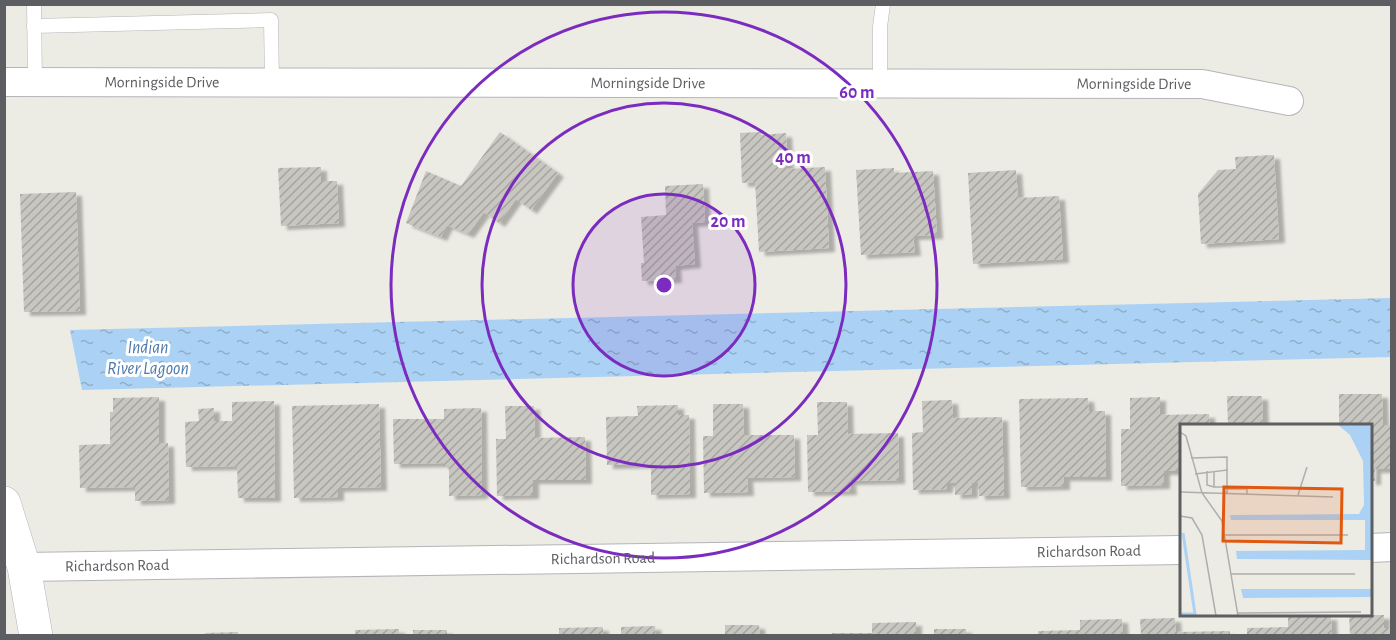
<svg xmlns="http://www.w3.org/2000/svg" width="1396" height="640" font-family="'Alegreya Sans',sans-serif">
	<defs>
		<pattern id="water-ripples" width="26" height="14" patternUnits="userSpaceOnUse" patternTransform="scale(1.5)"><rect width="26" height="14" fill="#abd2f4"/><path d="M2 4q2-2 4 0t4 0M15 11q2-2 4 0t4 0" fill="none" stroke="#8eaec9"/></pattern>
		<pattern id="building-hatch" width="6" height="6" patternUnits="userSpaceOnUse" patternTransform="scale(1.5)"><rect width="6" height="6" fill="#c8c6c0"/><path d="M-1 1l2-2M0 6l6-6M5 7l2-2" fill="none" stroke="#a6a49f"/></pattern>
		<filter id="shadow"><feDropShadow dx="6" dy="4" stdDeviation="1.5" flood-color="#0004"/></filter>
	</defs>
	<rect width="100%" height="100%" fill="#ecebe4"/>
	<path fill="url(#water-ripples)" d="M1391 298V357L82 390 70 330Z"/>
	<g fill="url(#building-hatch)" filter="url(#shadow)">
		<path d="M500 132 558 173 531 210 516 199 499 223 484 212 468 234 447 225 441 237 406 223 426 171 461 186Z"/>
		<path d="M761 132V135L786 133 788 169 825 167 829 248 759 252 755 182 742 183 740 133Z"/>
		<path d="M1274 155 1279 239 1201 244 1198 194 1218 170 1236 169 1235 157Z"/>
		<path d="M321 167V181H337L339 223 281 226 278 168Z"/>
		<path d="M894 168V173L933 171 937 235 913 236 915 252 861 255 856 170Z"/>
		<path d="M1016 170 1018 198 1059 196 1063 259 973 264 968 173Z"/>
		<path d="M703 184 705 222 692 223 695 264 675 266 676 279 642 281 641 263H644L641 217 666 215 665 186Z"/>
		<path d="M76 192 80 311 24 312 20 194Z"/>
		<path d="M1339 394H1382L1383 425H1392V469H1375V481H1370V426H1339Z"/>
		<path d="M1227 396H1262L1263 426H1228Z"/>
		<path d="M159 397V443H168L169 500 135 501V487L80 488 79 445 110 444V412H113V398Z"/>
		<path d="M1160 397V415L1209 414 1210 426H1182V471H1164V485L1121 486V429H1130V398Z"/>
		<path d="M1088 398 1089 411H1105L1106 477H1064V486L1021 487 1019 399Z"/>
		<path d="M952 400 953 418 1002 417 1004 495 979 496 978 483H972V494L955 495V483H947V489L913 490 912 433 923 432 922 401Z"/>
		<path d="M274 401 275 498H238L237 466 186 467 185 422 199 421 198 409 214 408V421H232V402Z"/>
		<path d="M817 402H847L848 434 898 433 899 480 850 481 851 491 808 492 807 435H818Z"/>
		<path d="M379 404 381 487 338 488V497L294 498 292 406Z"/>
		<path d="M713 404H743L744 435H794L795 477 747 478 748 492 704 493 703 436H713Z"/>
		<path d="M678 405V415H689L690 494 651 495V464L607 465 606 417 638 416 637 406Z"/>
		<path d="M505 406H534L535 438 585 437 586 480H533V495L497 496 496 439H506Z"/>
		<path d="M481 408 482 495 449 496V466H443V463L394 464 393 419H444V409Z"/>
		<path d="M1349 615H1384V628H1392V636H1350Z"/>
		<path d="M1331 616 1332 636H1247V628L1288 627V617Z"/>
		<path d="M1175 618 1176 632 1230 631V636H1141L1140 619Z"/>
		<path d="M1122 619 1123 636H1038V631L1080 630V620Z"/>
		<path d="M916 622V636H832V633H872V623Z"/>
		<path d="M725 625H759L760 636H725Z"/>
		<path d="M655 626 656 636H621V627Z"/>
		<path d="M603 627V636H559V628Z"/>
		<path d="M399 629V636H355V630Z"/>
		<rect x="934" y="629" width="32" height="7"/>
		<rect x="413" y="630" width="34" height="6"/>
		<path d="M238 632V636H205V633Z"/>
	</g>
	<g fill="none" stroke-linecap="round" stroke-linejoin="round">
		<g stroke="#b4b5b9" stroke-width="15">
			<g id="lane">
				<path d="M34 4 35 82"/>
				<path d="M34 26 271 20 272 82"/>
				<path d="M880 83V27L883 4"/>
			</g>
		</g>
		<g stroke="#b4b5b9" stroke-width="30">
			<g id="street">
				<path id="s1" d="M4 82 1202 84 1289 101"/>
				<path d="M1370 548 1392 547"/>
				<path id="s2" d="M24 567 1182 550"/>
			</g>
		</g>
		<g stroke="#b5b7bc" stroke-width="34">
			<path id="secondary" d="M4 503 24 567 36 636"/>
		</g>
		<use href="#lane" stroke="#fff" stroke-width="14"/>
		<use href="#street" stroke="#fff" stroke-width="28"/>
		<use href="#secondary" stroke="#fff" stroke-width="33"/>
	</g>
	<circle cx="664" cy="285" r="91" fill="#7b2cbf" fill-opacity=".12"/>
	<g fill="none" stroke="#7b2cbf" stroke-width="3">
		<circle cx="664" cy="285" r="91"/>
		<circle cx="664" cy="285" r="182"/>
		<circle cx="664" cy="285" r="273"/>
	</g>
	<g text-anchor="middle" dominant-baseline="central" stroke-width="6" stroke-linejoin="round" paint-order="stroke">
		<g font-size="16" fill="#5c5e62" stroke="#fff">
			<text stroke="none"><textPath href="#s1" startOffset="158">Morningside Drive</textPath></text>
			<text stroke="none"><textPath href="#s1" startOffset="644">Morningside Drive</textPath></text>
			<text stroke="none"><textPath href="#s1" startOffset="1130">Morningside Drive</textPath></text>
			<text stroke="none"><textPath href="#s2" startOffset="1065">Richardson Road</textPath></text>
			<text stroke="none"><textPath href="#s2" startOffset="579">Richardson Road</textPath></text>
			<text stroke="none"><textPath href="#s2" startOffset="93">Richardson Road</textPath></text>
		</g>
		<g font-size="18" font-style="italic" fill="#4e79ac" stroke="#fff">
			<text x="148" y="348">Indian<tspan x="148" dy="21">River Lagoon</tspan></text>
		</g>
	</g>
	<g transform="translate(1180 424)">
		<rect width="192" height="192" fill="#ecebe4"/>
		<path d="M157 0H192V136L57 135 56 127 185 126V96H51L50 91 179 90 184 81 183 37 170 11ZM61 165H192V173L63 174Z" fill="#abd2f4"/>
		<path fill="none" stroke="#abd2f4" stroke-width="3" d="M0 190H15L3 109"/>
		<path fill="none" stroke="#aeafac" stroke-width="1.5" d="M0 8 6 12 22 69 42 97 58 192M11 34 47 33V46M27 47V61L34 63M34 47V63H47M15 50 47 46V70M47 65H67V70M0 68 153 73M118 71 127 43M0 92 12 94 22 111 36 192M45 111H168M51 150H175M58 189 181 188"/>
		<path fill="#e15910" fill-opacity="0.15" stroke="#e15910" stroke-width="3" d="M44 63 162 65 161 119 43 117Z"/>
		<rect width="192" height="192" fill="none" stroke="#5c5e62" stroke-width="3"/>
	</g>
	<circle cx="664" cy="285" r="9" fill="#7b2cbf" stroke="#fff" stroke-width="3"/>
	<g font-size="18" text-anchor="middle" font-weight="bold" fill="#7b2cbf" stroke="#fff" stroke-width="6" stroke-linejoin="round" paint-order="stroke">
		<text x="857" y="98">60 m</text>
		<text x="793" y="163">40 m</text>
		<text x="728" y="227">20 m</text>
	</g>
	<rect width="1396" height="640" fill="none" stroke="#5c5e62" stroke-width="12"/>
</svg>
